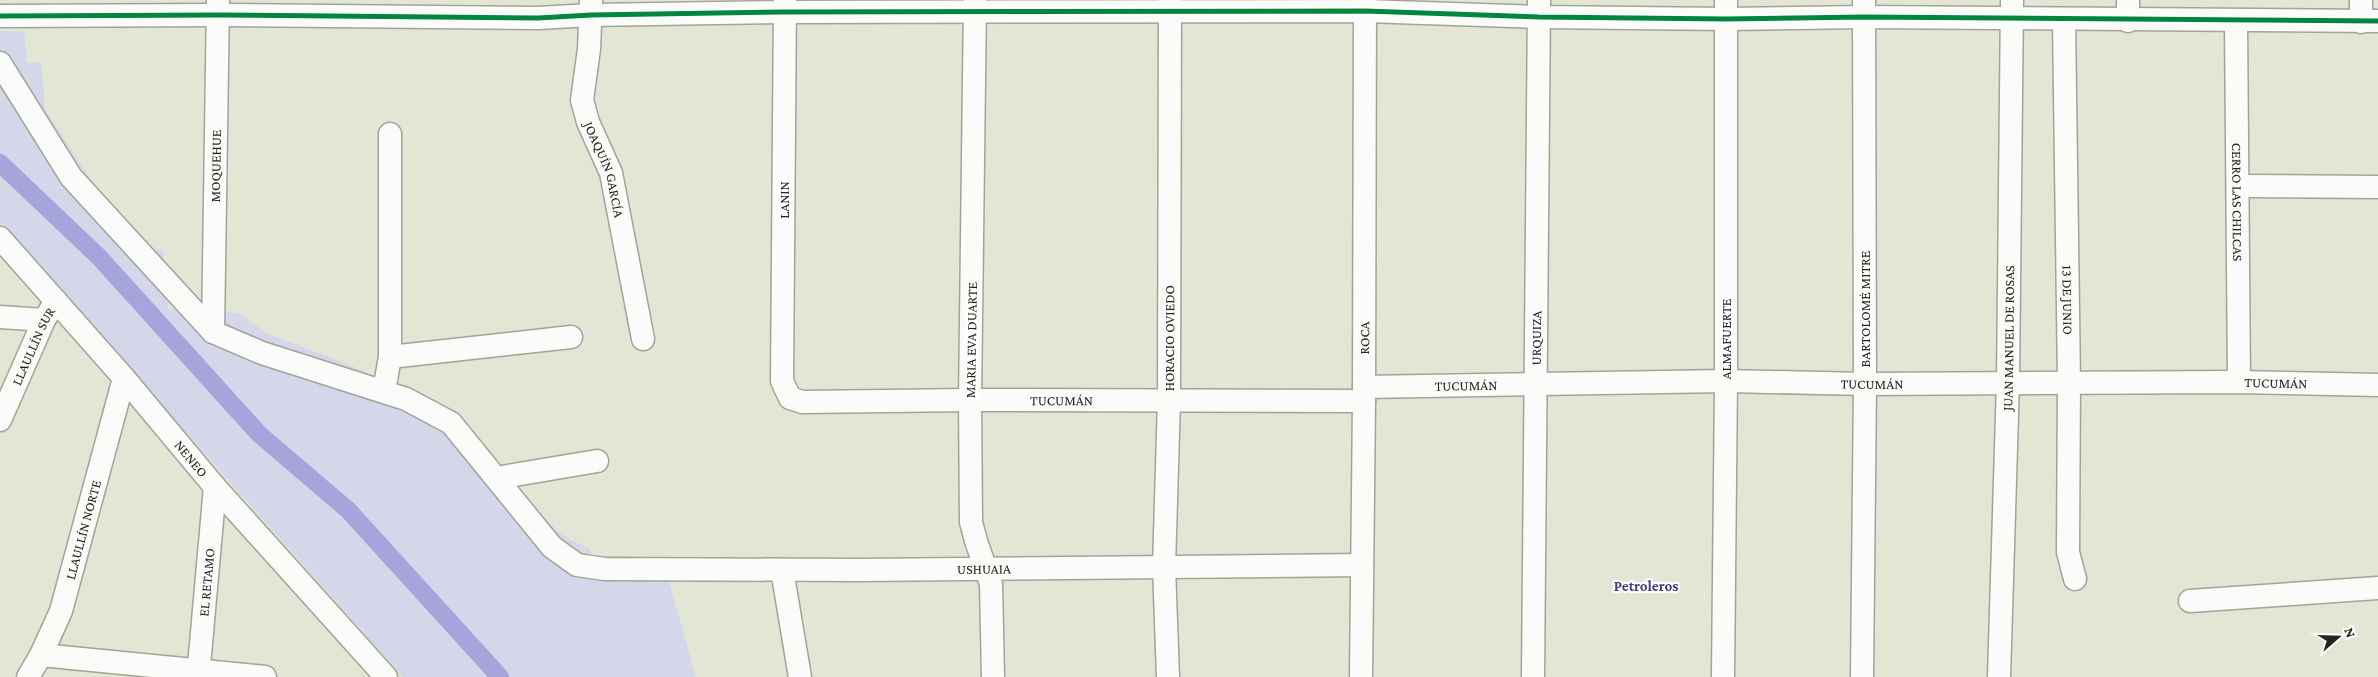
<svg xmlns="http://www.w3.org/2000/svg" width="2378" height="677" font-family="'Crimson Pro',serif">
	<rect width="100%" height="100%" fill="#e3e5d5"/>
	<path fill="#d4d6e9" d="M0 31H24L27 63 41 62 45 109 139 255 163 249 168 309 239 313 268 334 347 364 439 406 554 528 571 540 590 549 591 576 669 582 696 677H403L0 224Z"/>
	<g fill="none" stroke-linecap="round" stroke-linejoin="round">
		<path stroke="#a6a5db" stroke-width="18" d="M0 163 99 257 259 434 348 510 500 677"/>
		<g stroke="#a2a497" stroke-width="25">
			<g id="minor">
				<path id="s1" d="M591 0 589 49 582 100 588 122 611 173 643 339"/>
				<path id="s2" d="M785 0 782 381 790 398 802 402 970 400 1364 401"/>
				<path d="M975 0 970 400 971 522 976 541 991 584 993 677"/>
				<path d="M2361 0V22"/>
				<path d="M0 16 219 15 538 18 591 15 785 12 1365 11 1539 17 1726 19 1864 17 2378 21"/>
				<path id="s3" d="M2064 20 2069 383 2068 552 2075 579"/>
				<path d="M2128 21V0"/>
				<path id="s4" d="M2236 21 2239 382"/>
				<path id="s5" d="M0 63 71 177 213 332 262 353 406 399 451 423 552 547 577 565 605 569 859 570 1362 565"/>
				<path d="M2238 186 2378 187"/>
				<path id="s6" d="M0 238 124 378 215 487 386 677"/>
				<path d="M0 317 44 320"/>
				<path id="s7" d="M213 332 218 1"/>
				<path d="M390 357 571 337"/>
				<path id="s8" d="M1364 387 1726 381 1865 384 2239 382 2378 385"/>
				<path d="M384 391 390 357V134"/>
				<path id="s9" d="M0 420 44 320 56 301"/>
				<path d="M496 478 597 461"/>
				<path d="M782 570 800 677"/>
				<path d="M2190 601 2378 588"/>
				<path d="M41 655 265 677"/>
				<path id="s10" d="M28 677 41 655 61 611 124 378"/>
				<path id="s11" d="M198 677 215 487"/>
				<path id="s12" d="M1168 677 1164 567 1169 400 1170 0"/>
				<path id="s13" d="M1361 677 1364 401 1365 0"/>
				<path id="s14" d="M1533 677 1539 0"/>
				<path d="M1723 677 1726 381V0"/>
				<path d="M1862 677 1865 384 1864 0"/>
				<path id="s15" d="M1999 677 2008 382 2012 0"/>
			</g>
		</g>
		<use href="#minor" stroke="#fbfbf9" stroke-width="22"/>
		<g stroke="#fff" stroke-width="8">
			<path id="cycleway" d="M0 16 219 15 538 18 591 15 785 12 1365 11 1539 17 1726 19 1864 17 2378 21"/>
		</g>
		<use href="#cycleway" stroke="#00873e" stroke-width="5"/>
	</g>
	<g text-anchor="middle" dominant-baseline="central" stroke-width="4.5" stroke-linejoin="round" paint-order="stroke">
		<g font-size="14" fill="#24261b" stroke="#fff">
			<text stroke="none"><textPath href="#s7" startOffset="166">MOQUEHUE</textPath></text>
			<text stroke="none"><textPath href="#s1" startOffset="174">JOAQUÍN GARCÍA</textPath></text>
			<text transform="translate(784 200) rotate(-90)">LANIN</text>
			<text stroke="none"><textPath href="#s4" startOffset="181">CERRO LAS CHILCAS</textPath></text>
			<text stroke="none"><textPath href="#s3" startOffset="280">13 DE JUNIO</textPath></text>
			<text transform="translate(1865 309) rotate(-90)">BARTOLOMÉ MITRE</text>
			<text stroke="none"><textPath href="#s12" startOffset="339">HORACIO OVIEDO</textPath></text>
			<text stroke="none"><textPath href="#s13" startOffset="339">ROCA</textPath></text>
			<text stroke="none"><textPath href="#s14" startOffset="339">URQUIZA</textPath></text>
			<text transform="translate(1726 339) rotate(-90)">ALMAFUERTE</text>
			<text stroke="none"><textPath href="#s15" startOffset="339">JUAN MANUEL DE ROSAS</textPath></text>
			<text transform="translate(971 340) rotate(-89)">MARIA EVA DUARTE</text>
			<text stroke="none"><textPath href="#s9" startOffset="81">LLAULLÍN SUR</textPath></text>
			<text stroke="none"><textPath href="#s8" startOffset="508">TUCUMÁN</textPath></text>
			<text stroke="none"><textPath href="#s8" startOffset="912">TUCUMÁN</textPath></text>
			<text stroke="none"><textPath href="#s8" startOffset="102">TUCUMÁN</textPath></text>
			<text stroke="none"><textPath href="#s2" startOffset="672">TUCUMÁN</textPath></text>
			<text stroke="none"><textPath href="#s6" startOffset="292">NENEO</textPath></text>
			<text stroke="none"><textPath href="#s10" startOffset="158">LLAULLÍN NORTE</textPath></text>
			<text stroke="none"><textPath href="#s5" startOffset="1198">USHUAIA</textPath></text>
			<text stroke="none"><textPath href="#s11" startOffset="95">EL RETAMO</textPath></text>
		</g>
		<g font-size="15" font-weight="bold" fill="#433f7c" stroke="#fff">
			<text x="1646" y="586">Petroleros</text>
		</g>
	</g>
	<g transform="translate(2338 637) rotate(70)" stroke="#ffffff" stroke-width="4" paint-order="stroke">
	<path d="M0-4L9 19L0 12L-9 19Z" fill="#24261b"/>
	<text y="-8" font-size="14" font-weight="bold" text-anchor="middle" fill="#24261b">N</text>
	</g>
</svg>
